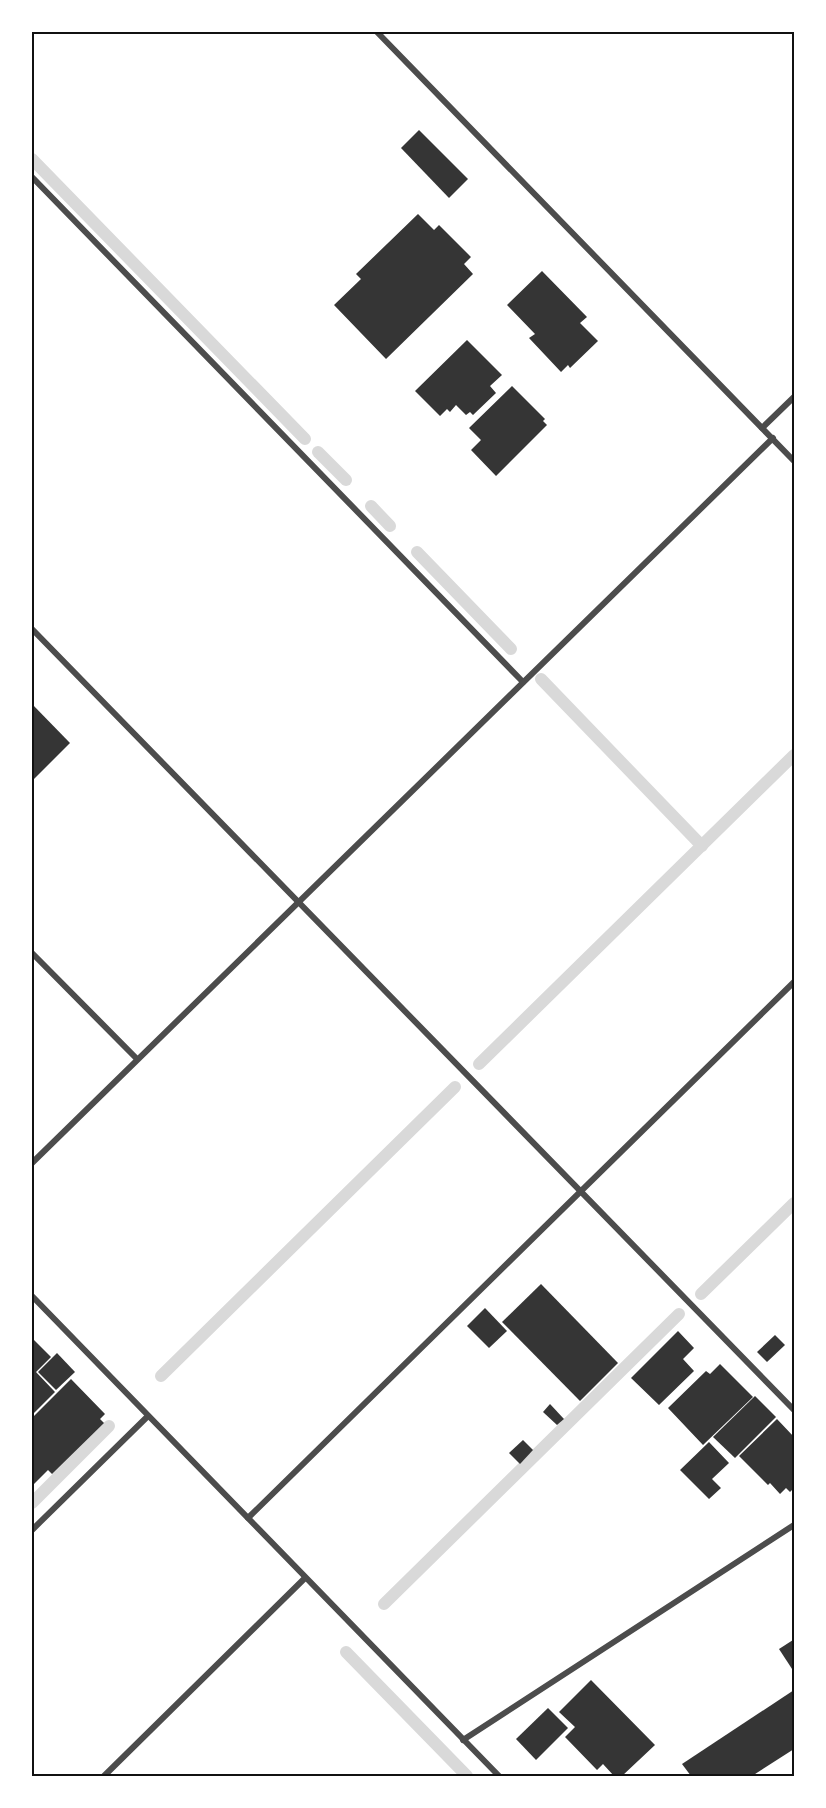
<svg xmlns="http://www.w3.org/2000/svg" width="826" height="1808" font-family="Roboto,sans-serif">
	<rect width="100%" height="100%" fill="#fff"/>
	<g fill="none" stroke-linecap="round" stroke-linejoin="round">
		<g stroke="#d9d9d9" stroke-width="12">
			<path d="M32 159 305 439"/>
			<path d="M318 452 346 480"/>
			<path d="M371 506 390 526"/>
			<path d="M417 552 511 649"/>
			<path d="M541 679 702 846"/>
			<path d="M479 1064 794 755"/>
			<path d="M701 1294 794 1203"/>
			<path d="M161 1376 455 1087"/>
			<path d="M32 1503 109 1426"/>
			<path d="M384 1604 679 1314"/>
			<path d="M346 1652 467 1776"/>
		</g>
	</g>
	<g fill="#353535">
		<path d="M419 130 468 179 449 198 401 148Z"/>
		<path d="M418 214 434 230 439 225 471 257 464 264 473 274 386 359 334 305 361 279 356 274Z"/>
		<path d="M542 271 587 317 580 323 598 341 570 368 568 365 561 372 529 338 535 334 507 305Z"/>
		<path d="M467 340 502 375 490 386 496 393 473 415 470 412 466 415 456 405 450 412 447 409 440 416 415 391Z"/>
		<path d="M512 386 545 419 543 421 547 425 496 476 471 450 481 440 469 428Z"/>
		<path d="M32 704 70 743 32 781Z"/>
		<path d="M541 1284 618 1363 580 1401 502 1322Z"/>
		<path d="M485 1308 507 1331 489 1348 467 1326Z"/>
		<path d="M678 1331 694 1348 683 1359 694 1371 659 1405 631 1378Z"/>
		<path d="M775 1335 785 1345 767 1362 757 1352Z"/>
		<path d="M32 1338 51 1357 36 1372 55 1392 32 1415Z"/>
		<path d="M57 1353 75 1372 56 1390 38 1372Z"/>
		<path d="M720 1364 753 1397 703 1445 668 1408 706 1371 710 1374Z"/>
		<path d="M71 1379 105 1414 100 1419 104 1423 52 1474 48 1470 32 1486V1418Z"/>
		<path d="M755 1396 776 1417 735 1458 713 1437Z"/>
		<path d="M550 1404 564 1419 557 1425 543 1412Z"/>
		<path d="M777 1419 794 1437V1488L790 1492 786 1488 780 1494 770 1483 768 1485 739 1456Z"/>
		<path d="M523 1440 533 1450 520 1464 509 1453Z"/>
		<path d="M709 1442 729 1463 712 1479 721 1488 709 1499 680 1470Z"/>
		<path d="M793 1640 794 1642V1672L779 1649Z"/>
		<path d="M591 1680 655 1745 622 1776H614L603 1764 597 1770 565 1737 575 1727 559 1712Z"/>
		<path d="M794 1690V1749L752 1776H691L682 1764Z"/>
		<path d="M548 1708 568 1728 536 1760 516 1739Z"/>
	</g>
	<g fill="none" stroke-linecap="round" stroke-linejoin="round">
		<g stroke="#4c4c4c" stroke-width="6">
			<path d="M377 32 794 461"/>
			<path d="M32 177 523 682"/>
			<path d="M762 428 794 397"/>
			<path d="M32 629 794 1410"/>
			<path d="M32 953 137 1059"/>
			<path d="M32 1163 773 438"/>
			<path d="M32 1296 499 1776"/>
			<path d="M248 1518 794 982"/>
			<path d="M32 1530 148 1416"/>
			<path d="M463 1740 794 1525"/>
			<path d="M104 1776 305 1578"/>
		</g>
	</g>
	<rect width="826" height="1808" fill="none" stroke="#ffffff" stroke-width="66"/>
	<rect x="33" y="33" width="760" height="1742" fill="none" stroke="#111" stroke-width="2"/>
</svg>
